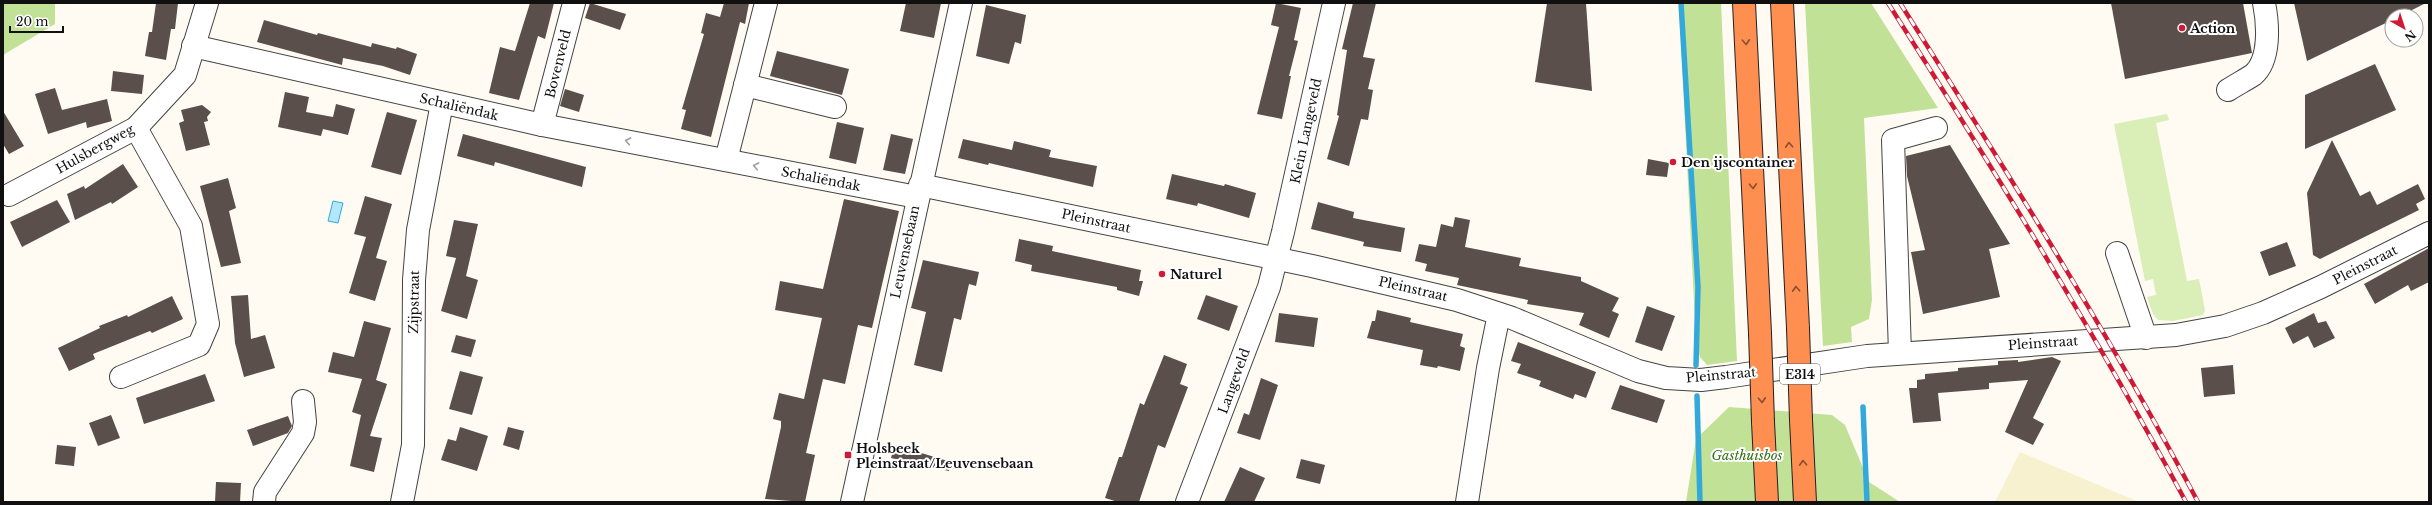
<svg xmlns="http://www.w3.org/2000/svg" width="2432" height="505" font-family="'Libre Baskerville',serif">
	<rect width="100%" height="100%" fill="#fffbf3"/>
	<path fill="#f8f1d0" d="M2020 452 2139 502H1995Z"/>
	<path fill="#daeeb8" d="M2167 114 2169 120 2156 123 2187 281 2199 279 2205 310 2203 315 2173 321 2158 320 2153 314 2147 297 2156 295 2153 279 2145 281 2114 124Z"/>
	<g fill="#c0e196">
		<path d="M3 3H55V24L3 55Z"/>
		<path d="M1679 3H1721L1737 361 1707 365 1700 357 1696 342Z"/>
		<path d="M1805 3H1871L1938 108 1864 118 1872 300 1869 319 1851 327 1852 342 1823 346Z"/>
		<path d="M1729 407 1832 415 1845 425 1869 482 1900 502H1686L1696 439Z"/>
	</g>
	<path fill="#b3e8fc" stroke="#32a9da" d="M333 201 343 203 338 223 328 221Z"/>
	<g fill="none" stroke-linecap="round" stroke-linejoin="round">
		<g stroke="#32a9da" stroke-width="5.5">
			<path d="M1681 3 1698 287 1696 365"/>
			<path d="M1697 396 1700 502"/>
			<path d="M1863 407 1867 502"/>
		</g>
	</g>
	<g fill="#5a4f4b">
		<path d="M156 3H178L175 29H171L166 60 145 56 149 32H152Z"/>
		<path d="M530 3H554L545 39 538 36 519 100 489 93 500 47 515 51Z"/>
		<path d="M590 3 626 14 620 30 585 18Z"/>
		<path d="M724 3H749L745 24 740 22 711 137 681 129 686 110 682 109 704 34 701 33 706 13 720 17Z"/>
		<path d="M906 3H941L934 38 900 31Z"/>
		<path d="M1276 3 1301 8 1294 40 1298 41 1289 76H1291L1282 119 1257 114 1279 27 1271 25Z"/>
		<path d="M1353 3H1376L1363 57 1375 59 1368 89 1373 90 1368 120 1361 119 1349 166 1327 159 1339 116 1337 115 1347 50 1342 49Z"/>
		<path d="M1547 3H1586L1592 91 1535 82Z"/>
		<path d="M2111 3H2243L2252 53 2125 79Z"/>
		<path d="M2294 3H2426L2400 16H2392V20L2307 61Z"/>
		<path d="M986 5 1026 15 1021 44 1015 42 1009 64 976 56Z"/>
		<path d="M264 20 317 35 318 33 371 47 372 43 396 49 397 47 417 54 410 75 383 66 343 58 342 65 257 42Z"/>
		<path d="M777 51 849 69 842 95 770 76Z"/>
		<path d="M2375 64 2396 110 2305 149V95Z"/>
		<path d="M113 71 144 75 142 94 111 91Z"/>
		<path d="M55 88 62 110 107 99 112 121 87 128 86 122 48 134 35 94Z"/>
		<path d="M565 89 584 95 579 112 560 106Z"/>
		<path d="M285 92 309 97 306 112 333 117 336 104 355 109 348 135 323 129 321 136 278 127Z"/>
		<path d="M202 105 211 112 207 117 208 121 204 122 210 145 186 151 179 123 184 121 181 110Z"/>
		<path d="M3 111 24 146 9 154 3 144Z"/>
		<path d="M387 112 417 120 401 175 371 167Z"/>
		<path d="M837 122 864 128 856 164 829 158Z"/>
		<path d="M463 134 586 167 582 187 495 162 494 166 457 156Z"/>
		<path d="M891 134 913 139 905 174 883 170Z"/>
		<path d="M963 139 1012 150 1014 141 1051 150 1049 157 1097 166 1093 187 989 163 988 165 958 158Z"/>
		<path d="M2332 140 2360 196 2370 191 2377 205 2418 184 2425 199 2416 204 2419 210 2320 259 2313 255 2307 193Z"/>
		<path d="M1950 145 2010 244 1989 249 2000 297 1923 314 1911 252 1925 250 1907 176 1906 156Z"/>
		<path d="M1648 159 1669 163 1667 177 1646 175Z"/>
		<path d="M123 164 138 187 112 204 111 202 75 220 67 194 84 186 85 189Z"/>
		<path d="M1172 174 1224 186 1225 184 1256 193 1249 218 1198 203 1197 206 1166 199Z"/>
		<path d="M228 178 236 208 229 211 241 263 221 267 200 186Z"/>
		<path d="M365 196 392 204 376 258 387 261 375 301 349 293 366 237 354 234Z"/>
		<path d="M844 199 899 211 872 328 858 325 845 384 823 379 806 453 815 455 805 502 765 499 781 427V421L773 419 779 393 804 399 822 318 775 310 780 281 823 289Z"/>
		<path d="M57 200 70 222 22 247 10 222Z"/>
		<path d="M1318 202 1354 212 1353 218 1405 228 1401 252 1363 246 1364 242 1311 229Z"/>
		<path d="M1455 217 1470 220 1465 247 1521 258 1519 266 1581 277V281L1619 298 1612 311 1619 314 1609 338 1579 325 1584 313 1527 304 1528 300 1457 285 1459 278 1425 271 1427 264 1415 261 1419 244 1436 247 1441 224 1453 227Z"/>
		<path d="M454 220 478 224 466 276 478 280 467 319 441 311 456 258 446 256Z"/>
		<path d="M1019 239 1053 246 1052 251 1141 270 1139 281H1143L1139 296 1117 290V287L1031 271 1032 265 1015 261Z"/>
		<path d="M2287 242 2296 266 2269 276 2260 252Z"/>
		<path d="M2429 248V282L2411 291 2408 285 2375 304 2364 284Z"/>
		<path d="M923 260 979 272 976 286 969 284 961 320 954 318 942 372 914 365 926 312 911 308Z"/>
		<path d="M248 295 251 339 265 335 275 368 244 377 235 343 231 296Z"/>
		<path d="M1206 295 1238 306 1229 331 1197 319Z"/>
		<path d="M172 296 183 319 152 333 150 331 93 354 95 359 69 371 58 348 100 328 99 326 127 315 128 317Z"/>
		<path d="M1647 306 1675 316 1662 351 1635 342Z"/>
		<path d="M1377 310 1411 318 1410 322 1463 334 1460 346 1465 348 1460 371 1438 366 1437 368 1420 365 1423 350 1367 338 1372 321H1375Z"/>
		<path d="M1279 313 1318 318 1314 347 1275 342Z"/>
		<path d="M2314 313 2318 323 2326 321 2335 338 2314 348 2308 336 2293 344 2285 328Z"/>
		<path d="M364 321 391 328 376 380 387 384 370 436 382 438 374 472 350 466 361 415 352 412 362 379 328 372 333 352 354 357Z"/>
		<path d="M456 335 476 340 471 357 451 352Z"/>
		<path d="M1518 342 1596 372 1586 398 1575 394 1573 399 1539 386 1541 381 1517 373 1521 364 1511 361Z"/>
		<path d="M1164 355 1187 364 1180 384 1188 387 1165 448 1158 445 1139 502H1118L1105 498 1119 457H1122L1140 403 1144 405Z"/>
		<path d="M2052 357 2061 361 2033 418 2044 424 2033 445 2005 432 2028 380 1989 383V389L1938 393 1941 421 1913 423 1909 388H1917V380L1925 379V374L1958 371V368L1998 365V361L2018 360V362Z"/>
		<path d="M2233 365 2235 394 2204 397 2201 368Z"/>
		<path d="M460 371 483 377 472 415 449 409Z"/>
		<path d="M205 374 215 401 144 424 136 398Z"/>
		<path d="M1261 378 1278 385 1260 440 1237 433 1244 413 1249 415Z"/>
		<path d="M1620 385 1665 400 1657 423 1611 409Z"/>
		<path d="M111 415 120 438 98 446 89 423Z"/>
		<path d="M288 416 292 426 288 433 253 446 247 430Z"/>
		<path d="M460 427 488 436 477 471 441 460 448 439 456 441Z"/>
		<path d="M508 427 524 431 519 450 503 445Z"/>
		<path d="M57 445 76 447 74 466 55 464Z"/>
		<path d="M895 445 951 462 949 471 891 458Z"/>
		<path d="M1301 459 1325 465 1320 484 1296 478Z"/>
		<path d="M1240 467 1265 478 1254 502H1224Z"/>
		<path d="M216 482 241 483 240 502H215Z"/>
	</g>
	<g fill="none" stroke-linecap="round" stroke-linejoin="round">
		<g stroke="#434343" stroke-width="24">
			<g id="minor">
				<path d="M193 46 542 125 917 197"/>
				<path d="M745 85 835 107"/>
				<path d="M2228 90C2236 85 2245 80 2253 75 2271 60 2268 23 2264 3"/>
				<path d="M542 125 574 3"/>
				<path d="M726 160 766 3"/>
				<path d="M920 185 1312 266 1457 300 1512 318 1638 371 1666 378 1701 380 1726 377 1867 356 2176 335 2225 326 2263 313 2321 287 2429 233"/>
				<path d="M9 195 136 128 185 75 207 3"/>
				<path d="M2117 253 2146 338"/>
				<path d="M1900 353 1893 140 1936 128"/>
				<path d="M121 377 199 345 208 324 191 226 136 128"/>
				<path d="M264 502 265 492 303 433 305 422 303 401"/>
				<path d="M402 502 413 445 414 280 418 230 442 103"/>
				<path d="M852 502 961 3"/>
				<path d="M1187 502 1269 287 1283 232 1334 3"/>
				<path d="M1467 502 1488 368 1499 314"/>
			</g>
		</g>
		<g stroke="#212121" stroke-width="24">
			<g id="highway">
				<path d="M1744 3 1760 333"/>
				<path d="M1782 3 1798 328"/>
				<path d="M1801 420 1805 502"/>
				<path d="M1763 422 1767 502"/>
			</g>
		</g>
		<use href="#minor" stroke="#fff" stroke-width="22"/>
		<use href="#highway" stroke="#ff8e51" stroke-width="22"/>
		<g stroke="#cf1a36" stroke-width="4.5">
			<g id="rail">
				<path d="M1888 3C1992 167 2094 331 2186 502"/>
				<path d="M1900 3C2004 167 2107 330 2198 502"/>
			</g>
		</g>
		<use href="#rail" stroke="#fff" stroke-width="3" stroke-dasharray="9" stroke-linecap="butt"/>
		<g stroke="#212121" stroke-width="24" stroke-linecap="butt">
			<g id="highway-bridge">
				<path d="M1798 328 1801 420"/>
				<path d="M1760 333 1763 422"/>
			</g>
		</g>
		<use href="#highway-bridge" stroke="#ff8e51" stroke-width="22"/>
	</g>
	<defs><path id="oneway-chevron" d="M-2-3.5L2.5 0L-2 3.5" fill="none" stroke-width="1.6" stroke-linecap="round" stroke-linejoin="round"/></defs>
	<g stroke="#884f30">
		<use href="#oneway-chevron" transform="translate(1746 42) rotate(87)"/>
		<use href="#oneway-chevron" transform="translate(1789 145) rotate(-93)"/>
		<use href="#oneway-chevron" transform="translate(1753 186) rotate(87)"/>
		<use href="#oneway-chevron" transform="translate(1796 289) rotate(-93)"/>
		<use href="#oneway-chevron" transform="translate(1762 400) rotate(87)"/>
		<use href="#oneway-chevron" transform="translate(1803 463) rotate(-93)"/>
	</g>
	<g stroke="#9f9f9f">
		<use href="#oneway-chevron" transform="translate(628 141) rotate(-169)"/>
		<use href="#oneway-chevron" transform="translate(756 166) rotate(-169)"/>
	</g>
	<g fill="#cf1a36" stroke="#fff" stroke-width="1.5">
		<circle cx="2182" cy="28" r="4"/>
		<circle cx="1673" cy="162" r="4"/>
		<circle cx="1162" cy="274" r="4"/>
		<rect x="844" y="451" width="8" height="8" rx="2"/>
	</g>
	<g text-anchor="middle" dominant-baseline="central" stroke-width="4" stroke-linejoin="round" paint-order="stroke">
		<rect fill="#fff" stroke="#585858" stroke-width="1" x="1780" y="364" width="40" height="20" rx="3"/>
		<g font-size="12" font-weight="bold" fill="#101010">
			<text x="1800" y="374">E314</text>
		</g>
		<g font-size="13" font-weight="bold" fill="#101010" stroke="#fff" text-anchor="start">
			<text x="2190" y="28">Action</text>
			<text x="1681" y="162">Den ijscontainer</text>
			<text x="1170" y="274">Naturel</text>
			<text x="856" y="448">Holsbeek<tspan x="856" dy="15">Pleinstraat/Leuvensebaan</tspan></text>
		</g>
		<g font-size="13" fill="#101010" stroke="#fff">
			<text transform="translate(558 64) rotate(-76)">Bovenveld</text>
			<text transform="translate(459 107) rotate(13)">Schaliëndak</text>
			<text transform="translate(1306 131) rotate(-78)">Klein Langeveld</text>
			<text transform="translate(95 149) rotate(-29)">Hulsbergweg</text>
			<text transform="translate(821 179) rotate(11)">Schaliëndak</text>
			<text transform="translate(1096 221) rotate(12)">Pleinstraat</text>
			<text transform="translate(905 252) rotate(-78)">Leuvensebaan</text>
			<text transform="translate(2365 265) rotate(-27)">Pleinstraat</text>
			<text transform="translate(1413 289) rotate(13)">Pleinstraat</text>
			<text transform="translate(414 302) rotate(-89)">Zijpstraat</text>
			<text transform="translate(2043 343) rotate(-4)">Pleinstraat</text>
			<text transform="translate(1721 375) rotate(-5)">Pleinstraat</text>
			<text transform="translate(1234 381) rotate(-70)">Langeveld</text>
		</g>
		<g font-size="13" font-style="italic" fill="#347019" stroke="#fff">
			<text x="1747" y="455">Gasthuisbos</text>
		</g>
	</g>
	<rect width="2432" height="505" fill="none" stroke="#101010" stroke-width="8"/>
	<g transform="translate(2404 28) rotate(141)"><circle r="19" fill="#ffffff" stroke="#9f9f9f"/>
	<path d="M0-3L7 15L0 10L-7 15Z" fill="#cf1a36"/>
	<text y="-6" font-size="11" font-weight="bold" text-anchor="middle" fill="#101010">N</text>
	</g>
	<path d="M10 26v6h53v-6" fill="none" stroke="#101010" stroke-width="2"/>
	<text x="16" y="26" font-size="12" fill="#101010" stroke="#ffffff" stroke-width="3" paint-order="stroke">20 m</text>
</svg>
